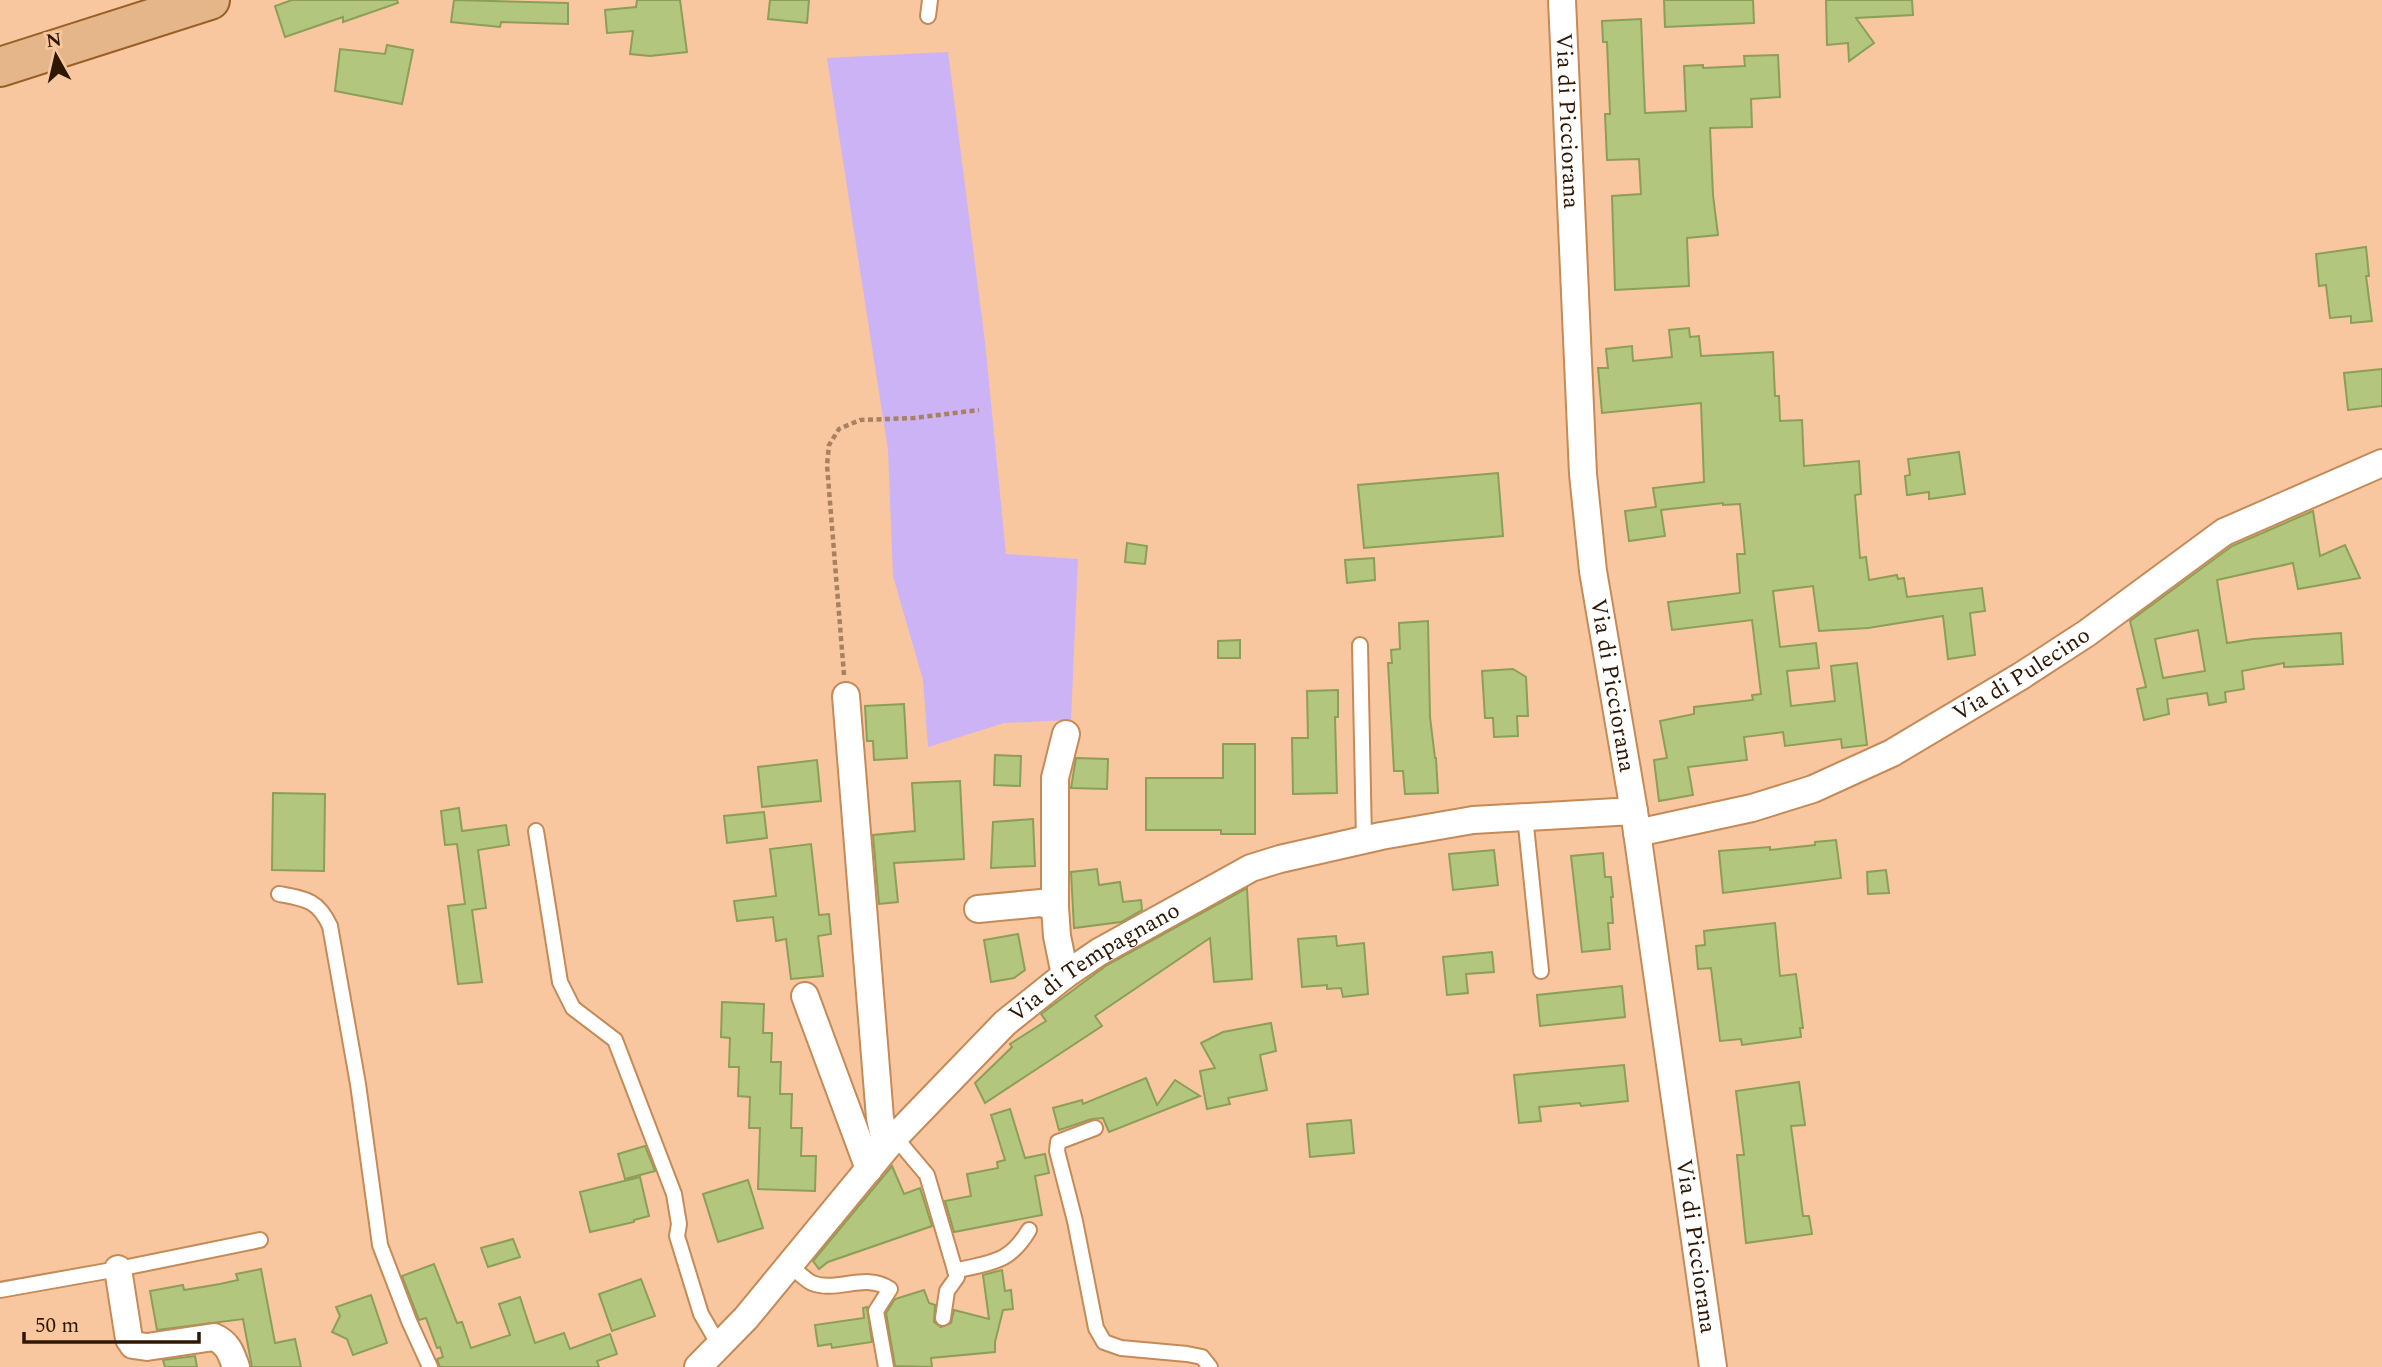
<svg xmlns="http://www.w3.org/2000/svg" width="2382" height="1367" font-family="Spectral,serif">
	<rect width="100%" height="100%" fill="#f9c79f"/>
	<path fill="#cbb3f6" d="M948 52 985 342 1006 554 1078 559 1071 720 1004 723 928 747 923 680 893 576 888 450 827 58Z"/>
	<g fill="#b3c67e" stroke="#8c9e57" stroke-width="2" fill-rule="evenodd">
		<path d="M292 0H397L398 3 343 22V17L285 37 275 6Z"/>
		<path d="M454 0 568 3V24L501 22 500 27 451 22Z"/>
		<path d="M637 0H680L687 52 650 56 630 54 633 31 607 33 605 10 636 7Z"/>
		<path d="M770 0H809L807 23 768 19Z"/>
		<path d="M1664 0H1753L1754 23 1665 27Z"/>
		<path d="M1826 0H1912L1913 15 1856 18 1874 43 1849 61 1848 43 1827 45Z"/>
		<path d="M1641 19 1645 113 1686 111 1684 66 1703 65V68L1745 66 1744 56 1778 55 1780 97 1751 99 1752 127 1710 128 1713 195 1718 235 1687 238 1689 286 1615 290 1612 196 1641 194 1639 159 1607 160 1605 114H1610L1607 42H1603L1602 21Z"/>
		<path d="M387 45 413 50 402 104 335 91 340 49 385 54Z"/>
		<path d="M2366 247 2369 276H2366L2372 321 2351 323V316L2330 318 2326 285 2319 286 2316 254Z"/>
		<path d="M1689 328 1690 337 1699 336 1701 356 1773 352 1775 396H1779L1780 421 1802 420 1804 466 1859 461 1861 494 1855 495 1860 558 1866 557 1869 580 1897 575 1898 579 1904 578 1907 597 1982 588 1985 611 1970 613 1975 655 1948 659 1943 616 1868 628 1819 631 1813 586 1773 591 1780 647 1816 643 1819 668 1787 671 1791 706 1835 701 1831 666 1857 663 1867 745 1842 748 1841 739 1785 746 1783 732 1744 737 1747 760 1688 767 1693 795 1659 801 1654 760 1667 758 1660 721 1694 714V707L1753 700 1752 695 1761 694 1752 620 1672 630 1668 602 1740 593 1737 554H1745L1740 504 1723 505V503L1661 510 1665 536 1629 541 1625 511 1656 507 1653 488 1704 482 1701 403 1602 413 1598 368H1608L1606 349 1632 346 1633 361 1672 357 1669 330Z"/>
		<path d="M2382 369V406L2348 410 2344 373Z"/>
		<path d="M1959 452 1965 494 1929 499V492L1907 495 1905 476 1910 475 1908 459Z"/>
		<path d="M1498 473 1503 536 1364 548 1358 485Z"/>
		<path d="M2313 511 2320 556 2345 545 2360 578 2298 589 2293 563 2217 580 2227 643 2253 639 2341 633 2343 664 2284 667V663L2242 671 2244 689 2225 692 2226 702 2209 705 2207 693 2167 699 2169 714 2144 720 2137 689 2146 687 2130 621 2232 546ZM2198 630 2205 671 2163 678 2155 639Z"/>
		<path d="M1127 543 1147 546 1145 564 1125 562Z"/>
		<path d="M1374 558 1375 580 1347 583 1345 560Z"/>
		<path d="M1428 621 1430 717 1435 758H1436L1438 793 1405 794 1403 771H1394L1388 663H1392L1391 650 1400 649 1399 623Z"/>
		<path d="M1240 640V658H1218V641Z"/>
		<path d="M1513 669 1526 677 1528 716H1517L1518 736 1494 737 1493 718H1485L1482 671Z"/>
		<path d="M1338 690V717H1335L1337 793 1293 794 1292 738H1308L1307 691Z"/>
		<path d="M904 704 907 758 874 760 873 741H867L865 706Z"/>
		<path d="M1223 744H1255V834H1221V830H1146V778H1223Z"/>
		<path d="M995 755 1021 756 1020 786 994 785Z"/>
		<path d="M1076 758 1108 759 1107 789 1071 788Z"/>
		<path d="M817 760 821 801 762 807 758 767Z"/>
		<path d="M960 781 964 859 894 863 898 902 879 904 873 835 915 831 912 783Z"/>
		<path d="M273 793 325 794 324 871 272 870Z"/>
		<path d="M459 808 462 831 506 825 509 845 478 850 486 908 472 910 482 982 458 984 448 906 465 904 457 844 445 845 441 811Z"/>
		<path d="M764 812 767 838 727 843 724 816Z"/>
		<path d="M1033 819 1035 866 991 868 993 822Z"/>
		<path d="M1836 840 1841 878 1723 893 1719 851 1770 847V850L1815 845V842Z"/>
		<path d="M811 844 819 915 829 914 831 934 818 936 823 976 791 979 786 939 776 941 773 917 737 921 734 901 776 896 770 849Z"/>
		<path d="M1494 850 1498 885 1453 890 1449 854Z"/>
		<path d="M1603 853 1605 877H1611L1613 897H1611L1613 923H1608L1610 949 1582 952 1571 856Z"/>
		<path d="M1097 869 1099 885 1120 882 1123 902 1141 900 1142 910 1121 922 1074 928 1071 872Z"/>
		<path d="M1886 870 1889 893 1868 894 1867 872Z"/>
		<path d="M1247 888 1252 979 1214 982 1210 938 1095 1016 1102 1026 985 1103 975 1083 1012 1047 1010 1044 1046 1021 1041 1014 1107 965Z"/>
		<path d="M1775 923 1780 976 1796 974 1803 1028H1800L1801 1037 1742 1045 1741 1039 1720 1041 1711 968 1698 969 1696 946 1705 945 1704 931Z"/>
		<path d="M1018 934 1025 970 1014 978 991 982 984 940Z"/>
		<path d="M1336 936 1337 946 1364 943 1368 994 1343 997 1341 988 1327 989V985L1302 987 1298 939Z"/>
		<path d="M1492 952 1494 972 1466 974 1468 993 1447 995 1443 957Z"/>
		<path d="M1622 986 1625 1017 1540 1026 1537 995Z"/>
		<path d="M722 1002 764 1004 763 1033H772L771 1062H781L780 1094H792L791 1128H802L801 1156H816L815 1191 758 1189 760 1128H749L750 1097 738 1096 739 1067H729L730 1038 721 1037Z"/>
		<path d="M1271 1023 1276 1051 1260 1055 1267 1090 1228 1098 1230 1104 1207 1109 1200 1071 1215 1068 1201 1043 1223 1032Z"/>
		<path d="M1624 1065 1628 1101 1581 1106 1580 1103 1539 1107 1541 1121 1519 1123 1514 1075Z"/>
		<path d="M1146 1078 1157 1105 1175 1080 1200 1096 1109 1132 1103 1118 1092 1119 1059 1130 1053 1108 1082 1100 1083 1104Z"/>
		<path d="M1799 1082 1805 1125 1791 1126 1803 1216H1809L1812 1234 1746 1243 1737 1155H1744L1736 1091Z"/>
		<path d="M1010 1109 1025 1158 1045 1154 1049 1173 1035 1176 1042 1215 954 1232 945 1201 971 1196 967 1174 998 1168 997 1162 1005 1160 991 1115Z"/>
		<path d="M1351 1120 1354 1153 1310 1157 1307 1124Z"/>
		<path d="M645 1146 655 1171 625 1179 618 1154Z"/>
		<path d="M892 1166 904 1194 920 1188 932 1226 828 1262 819 1269 813 1261Z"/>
		<path d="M640 1177 649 1216 634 1220V1222L590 1232 580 1192Z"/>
		<path d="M748 1180 763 1228 718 1242 703 1194Z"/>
		<path d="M513 1239 520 1257 488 1267 481 1248Z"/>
		<path d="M434 1264 457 1323 462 1322 471 1348 510 1335 499 1304 520 1297 535 1343 564 1333 570 1349 610 1334 617 1354 597 1361 599 1367H440L437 1359 443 1357 440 1347 437 1348 426 1318 419 1320 402 1276Z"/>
		<path d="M261 1269 275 1343 295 1339 301 1367H252L243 1319 157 1330 150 1291 183 1285 184 1290 220 1284 238 1280 236 1274Z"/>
		<path d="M1002 1270 1005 1291 1011 1290 1013 1309 1003 1310 995 1342V1352L931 1358 932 1367 895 1366 886 1313 895 1299 924 1290 929 1303 935 1305 934 1322 941 1327 951 1323 954 1310 989 1319 983 1275Z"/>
		<path d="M641 1279 655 1316 612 1331 599 1294Z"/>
		<path d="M371 1295 387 1343 353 1355 347 1339 332 1332 340 1316 336 1307Z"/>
		<path d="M867 1307 872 1342 832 1348 831 1344 818 1346 815 1325 864 1318 863 1308Z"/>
		<path d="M195 1356 197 1367H165L163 1360Z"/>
	</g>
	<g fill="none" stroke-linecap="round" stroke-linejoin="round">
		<g stroke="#c48a57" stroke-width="18">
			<g id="lane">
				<path d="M928 16 930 0"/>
				<path d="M1360 645 1364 840"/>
				<path d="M1525 816 1541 971"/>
				<path d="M536 831 560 982 573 1008 615 1040 674 1194 679 1224 677 1236 701 1314 719 1345"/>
				<path d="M279 894C306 899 318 900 330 926L358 1084 380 1245 409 1321 430 1367"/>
				<path d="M1095 1128 1058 1142 1057 1151 1075 1221 1096 1328 1104 1342 1121 1348 1187 1354 1202 1357 1210 1367"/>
				<path d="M895 1137 927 1175 957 1277 947 1291 943 1318"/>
				<path d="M790 1265C796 1270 804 1279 812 1283 837 1293 866 1272 890 1289L876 1311 886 1367"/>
				<path d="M955 1271C991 1262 1009 1264 1029 1230"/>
				<path d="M0 1290 118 1269 260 1240"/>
			</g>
		</g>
		<g stroke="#c48a57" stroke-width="30">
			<g id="street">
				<path id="s1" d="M1562 0 1583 474 1593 571 1634 811 1713 1367"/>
				<path d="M846 696 880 1118 886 1146"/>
				<path id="s2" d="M1637 833 1752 808 1813 789 1892 753 2021 676 2087 633 2224 532 2382 463"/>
				<path d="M978 909 1041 903 1055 907"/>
				<path d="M1065 975 1057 936 1055 907V778L1066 734"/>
				<path d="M805 996 869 1169"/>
				<path d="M118 1269 129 1339 133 1345 147 1347 214 1337C228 1343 231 1353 236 1367"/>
				<path id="s3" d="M698 1367 746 1318 895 1137 1005 1023 1065 975 1099 952 1251 868 1280 859 1381 836 1473 820 1634 811"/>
			</g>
		</g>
		<g stroke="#9a5f27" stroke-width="42">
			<path id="primary" d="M0 67 210 0"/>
		</g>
		<path stroke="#a88161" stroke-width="4.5" stroke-dasharray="5 3.5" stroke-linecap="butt" d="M844 675 827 465 829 445 839 429 860 420 914 418 979 410"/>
		<use href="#lane" stroke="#fff" stroke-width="14"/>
		<use href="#street" stroke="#fff" stroke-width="26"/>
		<use href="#primary" stroke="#e5b689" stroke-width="38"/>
	</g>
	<g text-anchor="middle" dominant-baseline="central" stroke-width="7" stroke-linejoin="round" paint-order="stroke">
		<g font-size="23" fill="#2e1803" stroke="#f9c79f">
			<text stroke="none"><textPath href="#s1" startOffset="121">Via di Picciorana</textPath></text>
			<text stroke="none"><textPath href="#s2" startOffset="420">Via di Pulecino</textPath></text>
			<text stroke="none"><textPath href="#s1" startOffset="688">Via di Picciorana</textPath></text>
			<text stroke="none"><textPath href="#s3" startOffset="570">Via di Tempagnano</textPath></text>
			<text stroke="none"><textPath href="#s1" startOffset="1255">Via di Picciorana</textPath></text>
		</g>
	</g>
	<g transform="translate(56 56) rotate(352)" stroke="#f9c79f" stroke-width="5" paint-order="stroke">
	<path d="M0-5L12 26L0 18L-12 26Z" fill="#2e1803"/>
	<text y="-10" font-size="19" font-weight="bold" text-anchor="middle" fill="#2e1803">N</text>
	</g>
	<path d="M24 1332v10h175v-10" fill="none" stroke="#2e1803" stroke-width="3.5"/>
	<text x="35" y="1332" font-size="21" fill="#2e1803" stroke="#f9c79f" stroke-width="5" paint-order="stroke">50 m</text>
</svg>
